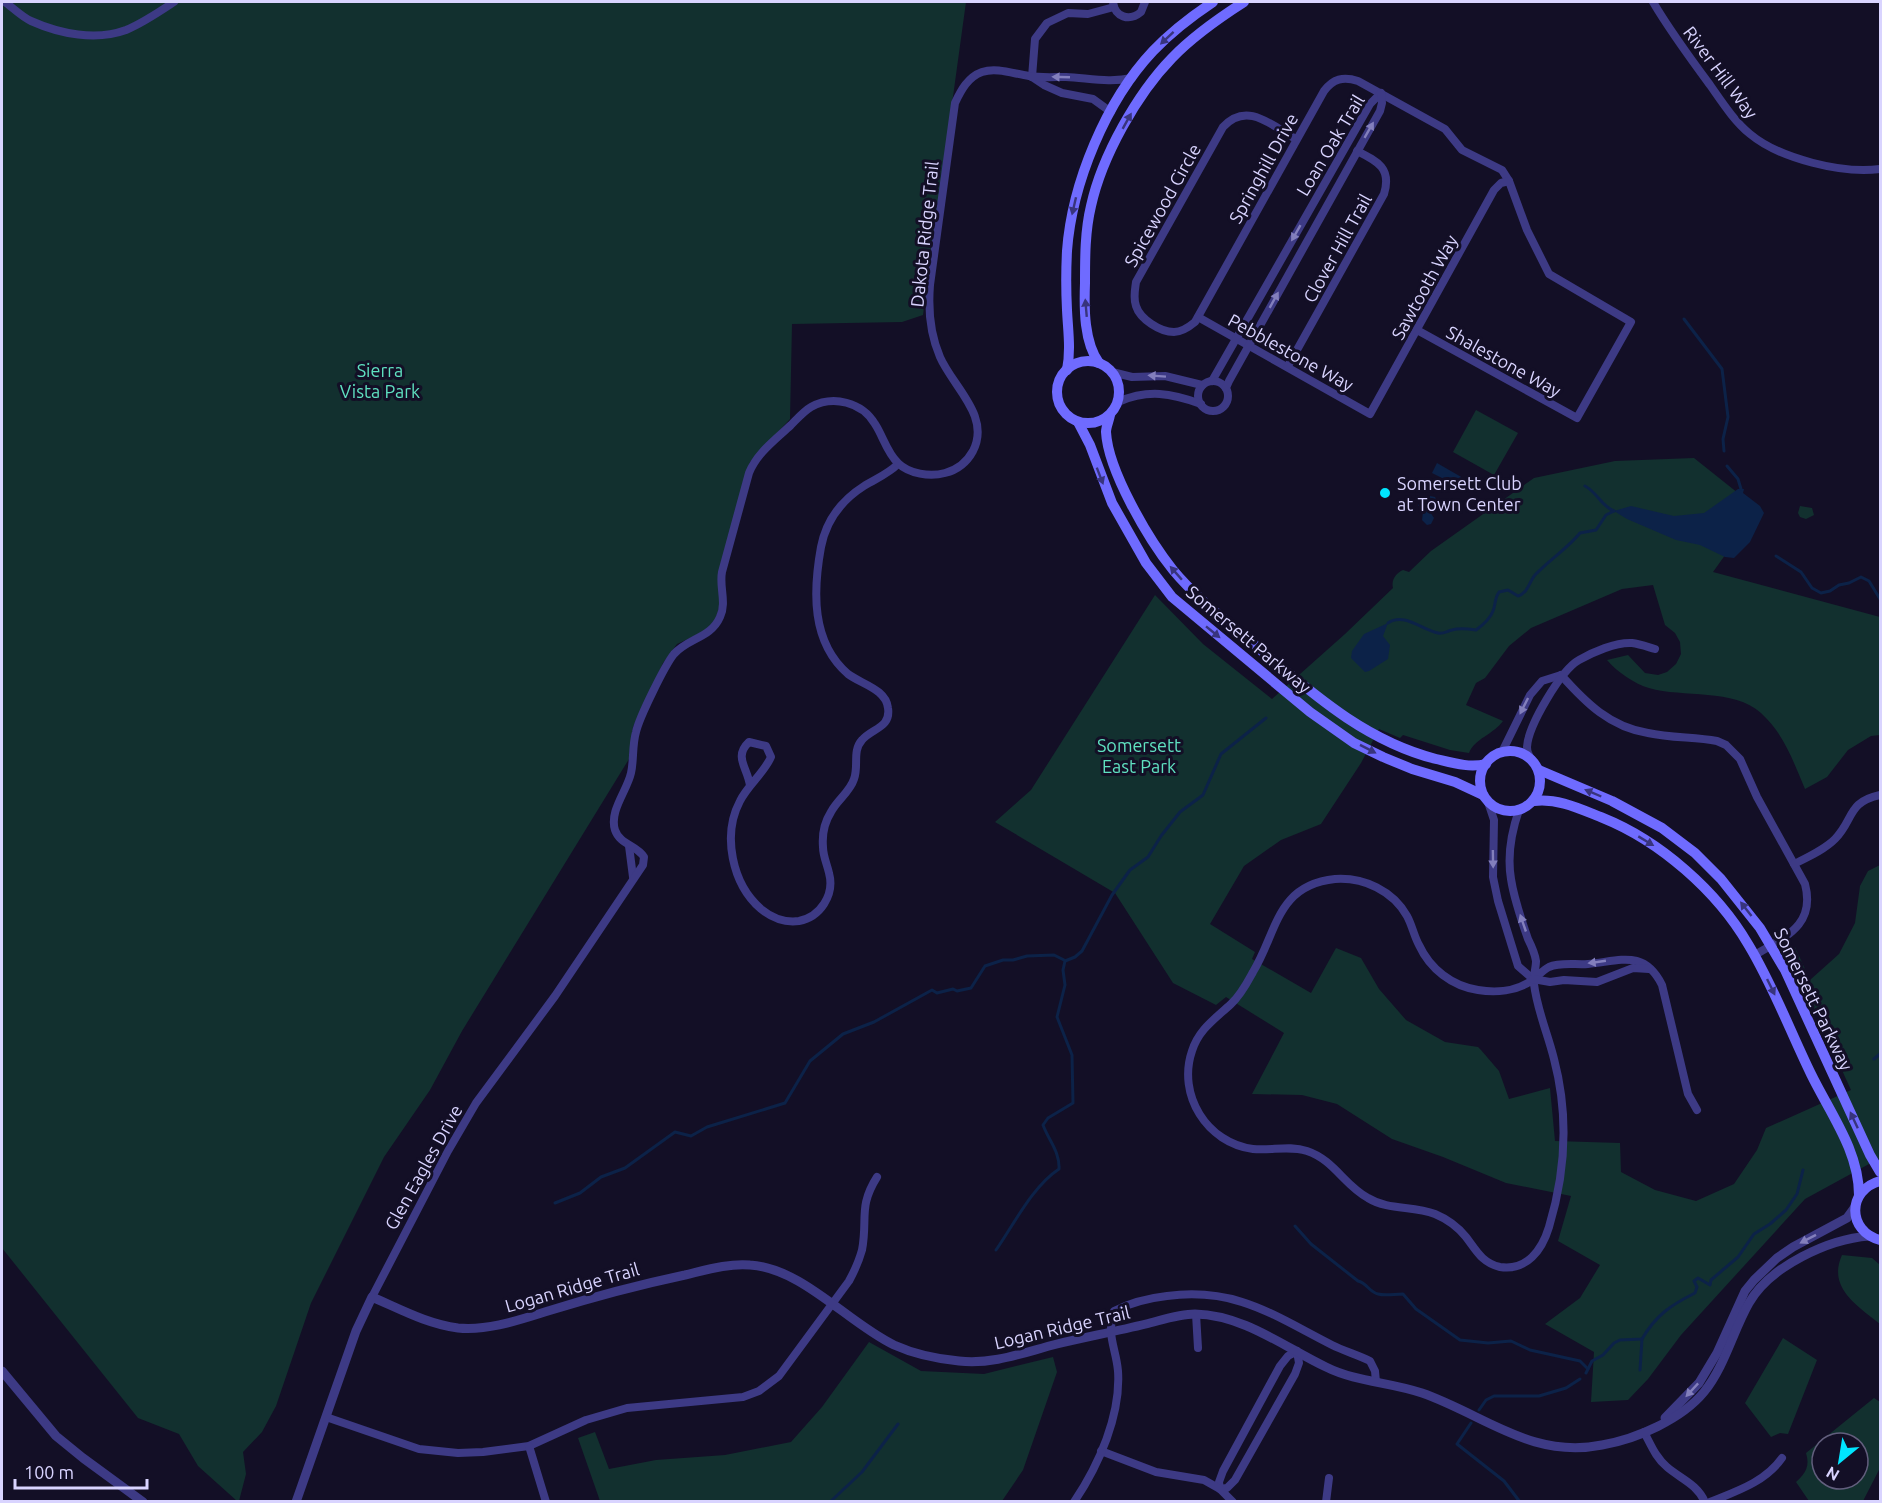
<svg xmlns="http://www.w3.org/2000/svg" width="1882" height="1503" font-family="Ubuntu,sans-serif">
	<rect width="100%" height="100%" fill="#130f26"/>
	<g fill="#12302f" fill-rule="evenodd">
		<path d="M2 2H966L923 315 902 322 792 324 790 419 750 462 719 573 720 603 716 619 703 632 677 644 663 663 633 727 629 759 462 1031 430 1090 384 1157 311 1303 276 1406 262 1432 243 1452 246 1474 239 1501H237L198 1466 179 1434 138 1418 2 1248Z"/>
		<path d="M1476 410 1518 433 1494 475 1453 452Z"/>
		<path d="M1694 458 1758 509 1713 572 1880 617V735L1871 736 1848 750 1827 777 1805 789C1793 761 1784 734 1761 713 1734 688 1683 698 1649 688 1635 684 1617 672 1607 660L1628 655 1645 673 1658 675 1667 672 1676 664 1681 654 1680 642 1675 633 1665 625 1653 585 1622 589 1531 628 1509 646 1485 678 1476 683 1466 705 1503 721C1494 734 1474 739 1469 753L1450 750 1403 735 1400 738 1379 729 1361 763 1321 824 1281 840 1244 866 1210 924 1255 952 1252 959 1311 993 1336 948 1361 958 1379 989 1406 1020 1445 1042 1478 1047 1481 1050 1499 1071 1509 1099 1550 1088 1555 1141 1620 1143 1621 1172 1655 1190 1696 1201 1734 1184 1757 1150 1766 1128 1851 1090 1793 963 1791 952 1795 947 1810 980 1839 954 1855 923 1860 886 1868 871 1880 865V1158L1805 1199 1681 1335 1648 1379 1628 1400 1591 1402 1594 1352 1545 1324 1580 1298 1600 1265 1558 1241 1571 1196 1506 1183 1443 1157 1392 1139 1337 1104 1302 1095 1252 1094 1284 1033 1226 997 1216 1005 1173 983 1115 893 995 822 1031 790 1155 595 1203 644 1272 699 1345 634 1393 588C1391 580 1396 573 1403 570L1409 572 1431 551 1534 478 1615 461Z"/>
		<path d="M1800 506 1812 508 1814 515 1806 519 1800 517 1798 513Z"/>
		<path d="M1842 1255 1872 1258 1880 1265V1324C1858 1306 1827 1288 1842 1255Z"/>
		<path d="M1783 1338 1817 1360 1788 1434 1780 1433 1771 1437 1745 1403Z"/>
		<path d="M869 1342 921 1371 984 1374 1053 1357 1057 1372 1023 1470 1002 1501H600L578 1438 595 1432 609 1469 656 1460 725 1455 791 1442 822 1407Z"/>
		<path d="M1874 1398 1880 1402V1468L1863 1501H1809L1796 1482C1806 1473 1810 1466 1806 1453ZM1822 1443H1858V1479H1822Z"/>
	</g>
	<g fill="#0c2248">
		<path d="M1437 463 1463 478 1458 486 1432 473Z"/>
		<path d="M1738 489H1744L1743 493 1760 506 1764 513 1750 542 1734 558 1725 557 1700 545 1676 540 1627 519 1614 511 1631 506 1674 516 1704 513Z"/>
		<path d="M1430 496 1435 497 1439 504 1430 508V512L1434 518 1431 524 1427 525 1422 520 1423 512 1418 505 1426 501Z"/>
		<path d="M1388 623 1383 636 1390 645 1388 659 1369 671 1365 672 1351 658 1352 651 1364 634Z"/>
	</g>
	<g fill="none" stroke-linecap="round" stroke-linejoin="round">
		<g stroke="#0c2248" stroke-width="3">
			<path d="M1684 319 1722 369 1728 417 1723 439 1724 451"/>
			<path d="M1727 466 1738 479 1741 489"/>
			<path d="M1585 486C1597 492 1601 506 1614 511"/>
			<path d="M1776 556 1801 572 1812 588 1821 593 1830 591 1839 585 1849 583 1861 577 1869 581 1880 599"/>
			<path d="M1388 623C1404 612 1422 630 1438 633 1444 634 1447 631 1452 630 1459 628 1469 629 1476 630 1483 625 1490 619 1493 611 1496 604 1494 599 1499 592L1508 590 1518 596C1528 593 1529 582 1535 575 1549 560 1567 549 1580 533L1596 530 1606 515 1614 511"/>
			<path d="M1874 1059 1880 1054"/>
			<path d="M555 1203 580 1193 601 1177 625 1168 675 1132 691 1136 707 1127 785 1103 810 1061 843 1034 874 1022 932 990 937 993 953 989 957 991 971 988 985 966 1003 960H1013L1027 956 1054 955 1064 960"/>
			<path d="M1295 1226 1311 1244 1358 1281C1367 1283 1369 1292 1378 1294 1385 1296 1395 1294 1403 1294L1416 1309 1460 1340 1488 1343 1511 1341 1530 1350 1580 1361 1588 1369"/>
			<path d="M996 1250C1014 1224 1033 1186 1059 1169 1060 1152 1049 1141 1043 1125L1048 1118 1073 1103 1072 1055 1057 1017 1065 985 1063 970 1065 961 1075 957 1082 951 1112 895 1130 870 1148 857 1161 836 1180 812 1203 795 1221 754 1266 718"/>
			<path d="M1640 1370 1642 1339"/>
			<path d="M1586 1373 1592 1361 1603 1355 1614 1343 1620 1340 1642 1339C1656 1315 1671 1305 1695 1293L1697 1287 1694 1281 1698 1278 1710 1285 1711 1280 1738 1257 1754 1234 1770 1224 1786 1210 1797 1194 1803 1170"/>
			<path d="M1479 1410 1486 1400 1494 1396H1539L1566 1388 1580 1379"/>
			<path d="M1471 1423 1457 1444 1504 1481 1520 1502"/>
			<path d="M830 1502 862 1472 898 1424"/>
		</g>
		<g stroke="#3d3a85" stroke-width="8">
			<path d="M5 2C13 8 22 17 31 21 60 34 96 41 126 30 143 23 159 12 174 2"/>
			<path d="M1113 2C1115 17 1129 22 1141 12L1145 2"/>
			<path d="M1653 2C1670 31 1690 58 1710 85 1722 102 1734 121 1750 134 1780 159 1843 174 1880 169"/>
			<path d="M1032 77 1035 39 1047 23 1068 13 1088 14 1114 7"/>
			<path d="M1032 77 1044 85 1062 93 1093 99 1111 112"/>
			<path d="M1296 139C1271 125 1247 101 1223 127L1136 282C1135 290 1133 298 1136 306 1140 319 1160 332 1174 332 1182 332 1189 327 1195 322L1324 91C1333 79 1343 76 1358 81L1445 129 1462 150 1502 170 1509 181 1527 230 1549 274 1631 322 1577 418 1417 330"/>
			<path d="M1198 317 1370 414 1494 190 1501 183 1509 181"/>
			<path d="M1288 366 1384 194C1392 168 1377 161 1357 151"/>
			<path d="M1112 372 1132 377 1165 376 1202 385"/>
			<path d="M1212 381 1370 104 1381 93"/>
			<circle cx="1213" cy="396" r="15"/>
			<path d="M1226 388 1229 381 1380 111 1382 103 1381 93"/>
			<path d="M1118 402C1148 389 1171 393 1201 404"/>
			<path d="M1561 675C1586 703 1610 727 1648 733 1671 738 1694 737 1717 741L1726 745 1740 759 1757 797 1805 884C1816 926 1784 937 1755 955"/>
			<path d="M1502 752 1530 695 1542 681 1561 675"/>
			<path d="M1532 760C1529 756 1527 752 1527 747 1528 726 1561 670 1579 660 1593 652 1616 642 1632 643 1640 644 1648 647 1655 649"/>
			<path d="M750 786C748 768 733 757 749 742L766 746 771 757C764 773 748 785 740 801 722 835 732 884 761 909 772 918 784 923 799 921 820 917 835 895 829 873 827 864 823 856 823 847 822 835 824 823 831 812 837 800 850 792 854 779 859 766 852 751 862 740 872 728 891 728 888 708 886 689 861 684 848 674 811 642 813 591 821 547 826 521 842 500 864 486 877 478 888 474 898 464"/>
			<path d="M1488 802 1494 820 1493 877 1498 901 1518 966 1533 979"/>
			<path d="M1519 810C1511 833 1507 855 1511 879 1514 899 1521 919 1528 939 1531 945 1535 954 1536 961 1536 968 1533 976 1534 984 1537 1010 1548 1034 1554 1059 1569 1116 1566 1171 1549 1227 1542 1250 1527 1271 1500 1267 1482 1263 1476 1250 1466 1237 1458 1227 1447 1219 1435 1214 1413 1205 1389 1211 1368 1198 1344 1185 1334 1160 1307 1151 1289 1145 1271 1151 1253 1149 1207 1143 1177 1095 1192 1051 1199 1029 1215 1019 1231 1004 1241 995 1247 983 1253 972 1277 933 1276 885 1335 879 1364 877 1393 891 1407 916 1412 925 1414 936 1419 945 1430 969 1452 986 1478 990 1496 993 1516 991 1531 981 1537 977 1543 970 1549 967 1560 962 1576 965 1588 964 1620 961 1644 949 1662 985L1688 1094 1697 1110"/>
			<path d="M629 846 633 877"/>
			<path d="M1794 864C1808 857 1824 850 1835 839 1854 820 1847 802 1880 795"/>
			<path d="M1533 979 1550 982 1564 980 1597 982 1633 968 1649 969"/>
			<path d="M372 1297 448 1151 476 1103 555 996 643 865 644 857C637 845 620 845 615 830 609 811 627 791 631 773 634 760 632 746 636 732 639 718 665 665 674 654 688 638 711 638 720 617 727 602 719 587 722 572L749 473C757 453 775 440 791 425 797 419 804 411 811 407 833 395 862 402 875 424 883 436 887 453 898 463 909 474 930 477 945 473 957 470 967 462 973 451 991 416 953 387 940 357 930 334 928 310 930 285L955 103C961 90 968 77 982 72 997 67 1014 74 1029 76 1041 78 1054 77 1066 77 1088 78 1110 83 1132 78"/>
			<path d="M1196 1314 1198 1348"/>
			<path d="M1297 1351 1299 1363 1295 1374 1235 1480 1227 1488 1220 1489 1219 1482 1223 1471 1280 1366 1288 1356Z"/>
			<path d="M326 1417 419 1449 458 1453 483 1452 529 1446 586 1420 627 1408 743 1397 759 1391 779 1376 849 1281C855 1270 859 1261 862 1250 868 1219 858 1207 877 1177"/>
			<path d="M1644 1432C1651 1445 1656 1458 1667 1467 1681 1479 1697 1484 1705 1502"/>
			<path d="M529 1446 546 1502"/>
			<path d="M1101 1451 1156 1472 1204 1480 1220 1489 1233 1502"/>
			<path d="M1074 1502C1099 1465 1121 1415 1118 1371 1116 1348 1106 1335 1114 1311 1130 1303 1149 1298 1167 1296 1236 1287 1273 1315 1332 1345 1344 1351 1358 1355 1370 1361L1375 1371 1376 1382"/>
			<path d="M1326 1502 1329 1478"/>
			<path d="M1710 1502C1737 1491 1765 1482 1782 1458"/>
		</g>
		<g stroke="#3d3a85" stroke-width="9">
			<path d="M2 1371 56 1436 83 1458 143 1502"/>
			<path d="M1665 1418 1699 1383 1717 1353 1745 1291 1754 1280 1777 1258 1793 1247 1847 1218 1855 1207"/>
			<path d="M296 1502 356 1331 372 1297C400 1309 427 1324 458 1328 488 1331 519 1320 548 1311 593 1297 638 1285 685 1275 706 1270 729 1263 750 1265 802 1268 848 1323 894 1345 914 1354 938 1359 959 1361 993 1365 1025 1352 1057 1344 1087 1337 1117 1331 1146 1324 1162 1320 1179 1314 1195 1314 1244 1315 1284 1347 1326 1367 1356 1382 1390 1382 1422 1393 1485 1415 1531 1459 1602 1445 1637 1439 1682 1419 1704 1392 1725 1366 1733 1331 1749 1303 1770 1266 1829 1239 1869 1236"/>
		</g>
		<g stroke="#6f6bff" stroke-width="10">
			<circle cx="1088" cy="392" r="31"/>
			<path d="M1099 363C1084 342 1084 309 1085 283 1085 257 1085 231 1091 206 1102 156 1137 94 1172 58 1193 36 1219 18 1244 2"/>
			<path d="M1067 370C1071 349 1068 331 1067 310 1066 291 1066 270 1067 251 1072 183 1106 101 1153 51 1171 32 1192 16 1213 2"/>
			<path d="M1110 415C1109 421 1106 427 1106 432 1108 471 1149 540 1173 570 1197 599 1229 623 1257 647 1312 693 1365 741 1436 759 1453 763 1469 768 1486 764"/>
			<path d="M1078 422 1090 445 1112 503 1146 563 1172 597 1310 712 1354 743 1383 757 1412 769 1455 782 1483 795"/>
			<circle cx="1510" cy="781" r="30"/>
			<path d="M1539 770 1612 801 1662 828 1695 853 1721 879 1760 928 1785 970 1870 1155 1880 1172"/>
			<path d="M1534 801C1558 798 1580 809 1603 818 1660 841 1717 891 1748 944 1773 985 1790 1031 1811 1074 1830 1113 1859 1151 1859 1195"/>
			<path d="M1880 1181C1847 1190 1847 1231 1880 1240"/>
		</g>
	</g>
	<defs><path id="oneway-solid" d="M-6-.8H1V-3.2L6.5 0L1 3.2V.8H-6Z" transform="scale(1.5)"/></defs>
	<g fill="#38347d">
		<use href="#oneway-solid" transform="translate(1167 38) rotate(137)"/>
		<use href="#oneway-solid" transform="translate(1127 121) rotate(-61)"/>
		<use href="#oneway-solid" transform="translate(1074 206) rotate(103)"/>
		<use href="#oneway-solid" transform="translate(1086 308) rotate(-95)"/>
		<use href="#oneway-solid" transform="translate(1100 476) rotate(69)"/>
		<use href="#oneway-solid" transform="translate(1176 573) rotate(-131)"/>
		<use href="#oneway-solid" transform="translate(1213 632) rotate(39)"/>
		<use href="#oneway-solid" transform="translate(1368 749) rotate(27)"/>
		<use href="#oneway-solid" transform="translate(1593 793) rotate(-157)"/>
		<use href="#oneway-solid" transform="translate(1646 841) rotate(31)"/>
		<use href="#oneway-solid" transform="translate(1746 909) rotate(-128)"/>
		<use href="#oneway-solid" transform="translate(1771 987) rotate(64)"/>
		<use href="#oneway-solid" transform="translate(1854 1120) rotate(-115)"/>
	</g>
	<g fill="#837fbc">
		<use href="#oneway-solid" transform="translate(1061 77) rotate(-178)"/>
		<use href="#oneway-solid" transform="translate(1369 130) rotate(-60)"/>
		<use href="#oneway-solid" transform="translate(1296 233) rotate(120)"/>
		<use href="#oneway-solid" transform="translate(1274 300) rotate(-61)"/>
		<use href="#oneway-solid" transform="translate(1157 376) rotate(-176)"/>
		<use href="#oneway-solid" transform="translate(1524 706) rotate(117)"/>
		<use href="#oneway-solid" transform="translate(1493 859) rotate(89)"/>
		<use href="#oneway-solid" transform="translate(1523 923) rotate(-109)"/>
		<use href="#oneway-solid" transform="translate(1597 962) rotate(172)"/>
		<use href="#oneway-solid" transform="translate(1808 1239) rotate(153)"/>
		<use href="#oneway-solid" transform="translate(1692 1390) rotate(133)"/>
	</g>
	<circle fill="#00e5ff" stroke="#130f26" stroke-width="2" cx="1385" cy="493" r="6"/>
	<g text-anchor="middle" dominant-baseline="central" stroke-width="6" stroke-linejoin="round" paint-order="stroke">
		<g font-size="18" fill="#d9d4ff" stroke="#130f26">
			<text transform="translate(1721 72) rotate(53)">River Hill Way</text>
			<text transform="translate(1330 145) rotate(-59)">Loan Oak Trail</text>
			<text transform="translate(1263 168) rotate(-61)">Springhill Drive</text>
			<text transform="translate(1162 205) rotate(-61)">Spicewood Circle</text>
			<text transform="translate(924 234) rotate(-84)">Dakota Ridge Trail</text>
			<text transform="translate(1337 248) rotate(-61)">Clover Hill Trail</text>
			<text transform="translate(1424 287) rotate(-61)">Sawtooth Way</text>
			<text transform="translate(1291 352) rotate(29)">Pebblestone Way</text>
			<text transform="translate(1504 361) rotate(29)">Shalestone Way</text>
			<text transform="translate(1249 639) rotate(40)">Somersett Parkway</text>
			<text transform="translate(1814 999) rotate(64)">Somersett Parkway</text>
			<text transform="translate(423 1167) rotate(-61)">Glen Eagles Drive</text>
			<text transform="translate(572 1287) rotate(-16)">Logan Ridge Trail</text>
			<text transform="translate(1062 1327) rotate(-13)">Logan Ridge Trail</text>
		</g>
		<g font-size="18" fill="#5fe0c0" stroke="#130f26">
			<text x="380" y="370">Sierra<tspan x="380" dy="21">Vista Park</tspan></text>
			<text x="1139" y="745">Somersett<tspan x="1139" dy="21">East Park</tspan></text>
		</g>
		<g font-size="18" fill="#d9d4ff" stroke="#130f26" text-anchor="start">
			<text x="1397" y="483">Somersett Club<tspan x="1397" dy="21">at Town Center</tspan></text>
		</g>
	</g>
	<rect width="1882" height="1503" fill="none" stroke="#d9d4ff" stroke-width="6"/>
	<g transform="translate(1840 1461) rotate(210)"><circle r="28" fill="#130f26" stroke="#625e7d" stroke-width="1.5"/>
	<path d="M0-4.5L10 22L0 15L-10 22Z" fill="#00e5ff"/>
	<text y="-9" font-size="16" font-weight="bold" text-anchor="middle" fill="#d9d4ff">N</text>
	</g>
	<path d="M15 1479v9h132v-9" fill="none" stroke="#d9d4ff" stroke-width="3"/>
	<text x="24" y="1479" font-size="18" fill="#d9d4ff" stroke="#130f26" stroke-width="4.5" paint-order="stroke">100 m</text>
</svg>
